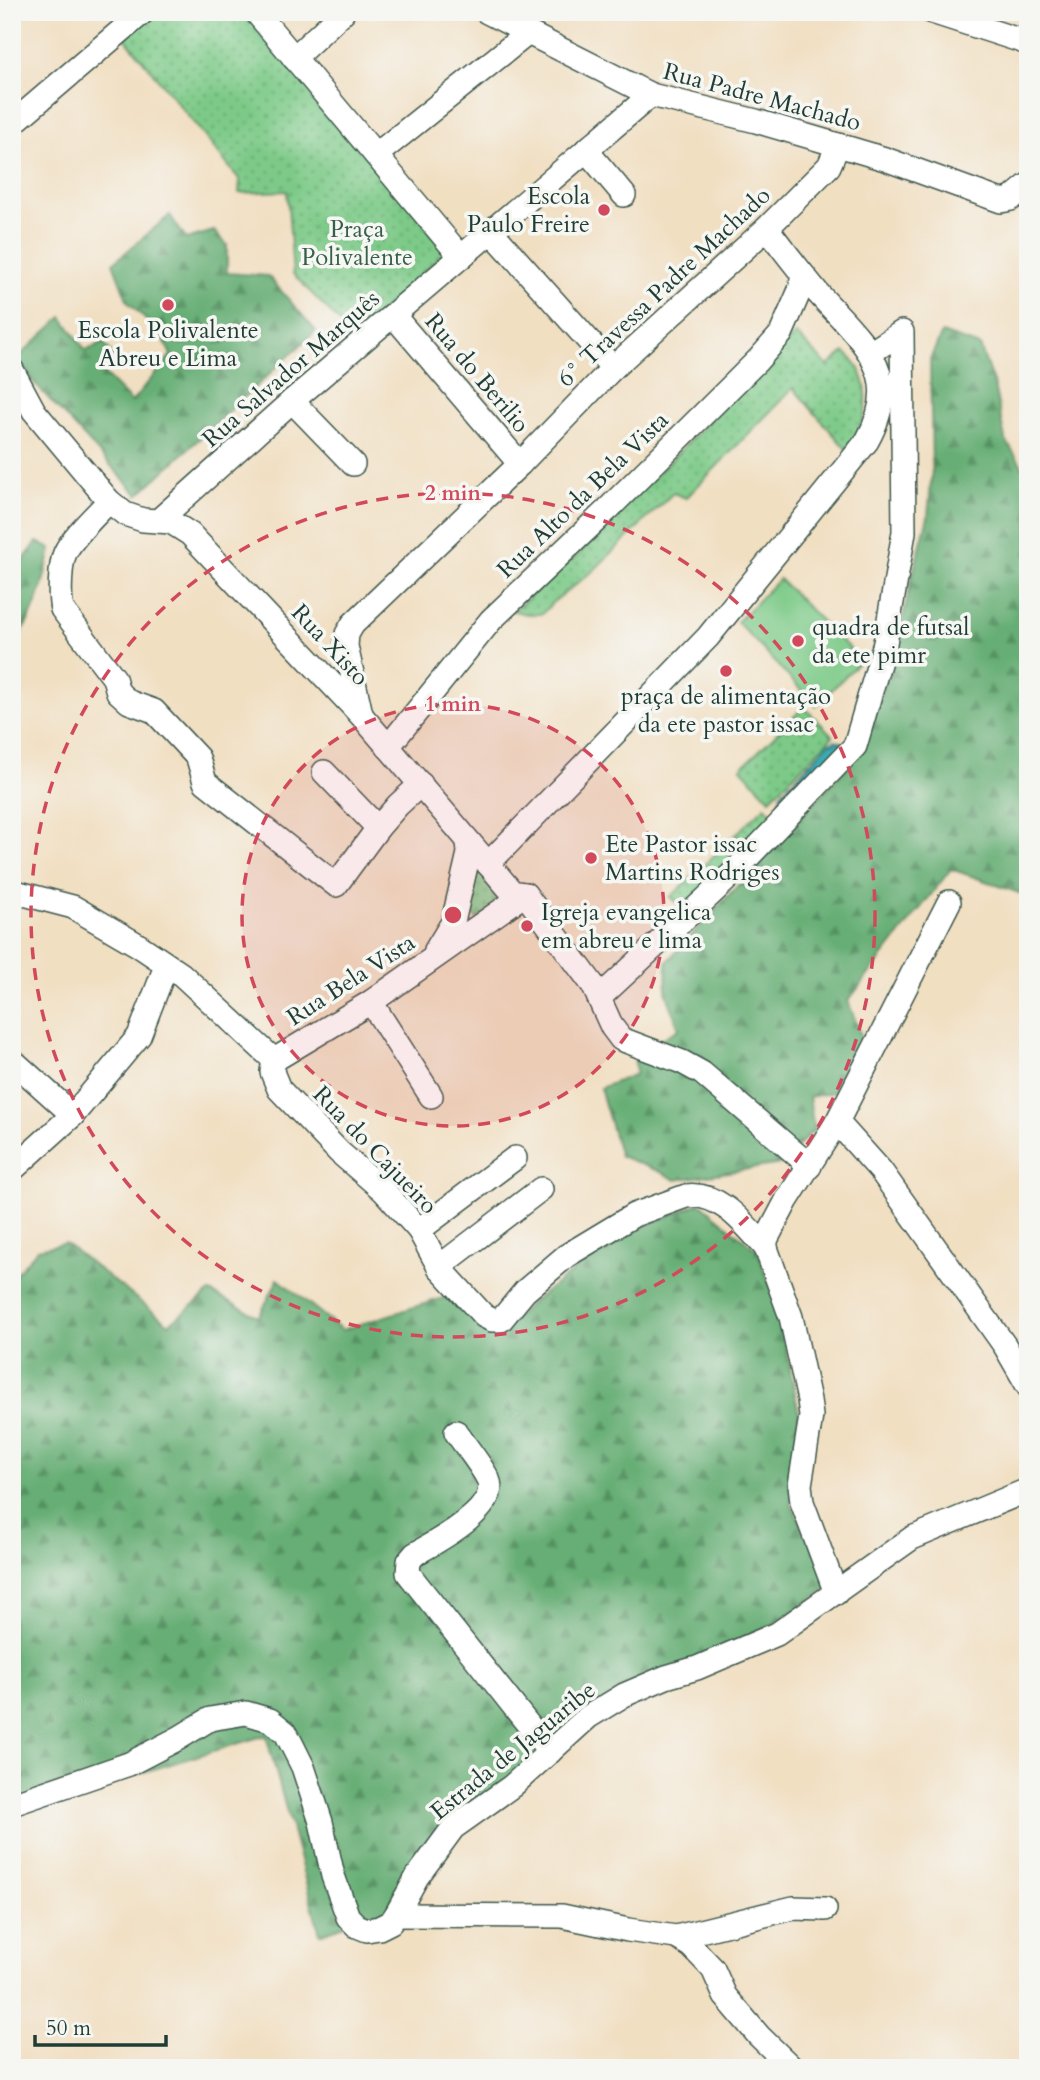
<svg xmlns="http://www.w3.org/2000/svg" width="1040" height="2080" font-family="Cardo,serif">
	<defs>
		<pattern id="green-dots" width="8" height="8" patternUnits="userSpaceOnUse" patternTransform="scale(1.75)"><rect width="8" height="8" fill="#7dca88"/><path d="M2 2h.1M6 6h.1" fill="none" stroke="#66a570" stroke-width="1.8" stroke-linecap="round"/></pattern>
		<pattern id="forest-firs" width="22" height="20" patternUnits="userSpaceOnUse" patternTransform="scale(1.75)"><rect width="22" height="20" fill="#66ae74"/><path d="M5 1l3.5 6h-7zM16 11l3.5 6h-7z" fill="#538f60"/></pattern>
		<pattern id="water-ripples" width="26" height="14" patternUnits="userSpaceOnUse" patternTransform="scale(1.75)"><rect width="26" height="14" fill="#3aabb4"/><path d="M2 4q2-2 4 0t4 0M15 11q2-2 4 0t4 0" fill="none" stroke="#308c93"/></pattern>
	</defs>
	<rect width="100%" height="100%" fill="#f6f6f2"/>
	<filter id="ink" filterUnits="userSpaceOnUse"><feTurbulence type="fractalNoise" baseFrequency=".0143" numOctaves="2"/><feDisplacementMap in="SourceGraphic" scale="14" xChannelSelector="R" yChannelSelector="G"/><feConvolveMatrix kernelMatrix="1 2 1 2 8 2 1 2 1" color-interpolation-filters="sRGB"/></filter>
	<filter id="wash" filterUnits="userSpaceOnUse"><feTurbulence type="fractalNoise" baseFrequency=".00686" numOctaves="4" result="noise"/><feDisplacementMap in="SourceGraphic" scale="28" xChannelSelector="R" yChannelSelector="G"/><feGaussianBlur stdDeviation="1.57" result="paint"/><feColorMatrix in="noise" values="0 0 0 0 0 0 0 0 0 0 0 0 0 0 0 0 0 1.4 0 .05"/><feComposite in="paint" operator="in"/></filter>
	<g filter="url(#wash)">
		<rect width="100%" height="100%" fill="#f1dfc2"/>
		<g fill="url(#green-dots)" stroke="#4e845e" stroke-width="2">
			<path d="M153 12H251L448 249 354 337 293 274 287 191 239 193 240 180 125 38Z"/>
			<path d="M796 334 828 366 844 352C868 370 872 403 859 430 856 437 851 444 847 450L793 388 686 498 673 493 593 571 552 603 542 614H527L513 611 581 552 770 359Z"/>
			<path d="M804 707 833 736 770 799 741 768Z"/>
			<path d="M765 806 777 817 685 910 671 897Z"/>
			<path d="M477 862 511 899 477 919 467 908Z"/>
		</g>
		<g fill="url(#forest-firs)" stroke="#427654" stroke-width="2">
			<path d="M170 215 186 239 214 231 227 245V273L268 276 316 331 138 495 14 361 62 317 86 351 103 342 113 355 102 372 132 402 171 355 162 336 128 302 113 263Z"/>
			<path d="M942 333 980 346 994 385 1005 439 1028 475V896L951 869 848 1001 865 1046 841 1091 809 1097 814 1130 781 1164 676 1180 661 1172 620 1156 600 1088 636 1074 634 1054 679 1029 666 991 667 962 861 752 894 657 913 573 928 517 932 469 930 359Z"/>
			<path d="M37 542 51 549C44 582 35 619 12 645V575Z"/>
			<path d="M700 1203 758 1251 779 1313 799 1414 791 1504 833 1585 764 1630 622 1688 461 1820 392 1920 374 1914 320 1934 266 1735 12 1812V1278L38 1249 65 1243 169 1324 210 1292 259 1317 278 1279 342 1330 452 1295 504 1328 532 1302 620 1236Z"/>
		</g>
		<path fill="#7dca88" stroke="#4e845e" stroke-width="2" d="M779 579 861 660 816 706 737 622Z"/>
		<path fill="url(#water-ripples)" stroke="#2c7474" stroke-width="2" d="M835 740 843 743 783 809 778 804 781 794 828 744Z"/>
	</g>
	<g filter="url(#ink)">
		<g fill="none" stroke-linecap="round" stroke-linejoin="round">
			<g stroke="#3e5549" stroke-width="26">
				<g id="minor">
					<path d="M256 12 461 257"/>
					<path d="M487 12 651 95 756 121 838 145 885 159 1001 201 1011 199 1028 185"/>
					<path d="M932 12 1028 43"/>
					<path d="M294 58 343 12"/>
					<path d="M12 124 143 12"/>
					<path d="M586 150 624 195"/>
					<path d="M376 155 528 33"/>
					<path d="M491 231 613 368"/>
					<path d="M393 315 520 464"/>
					<path d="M12 370 34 411 109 501 125 514 143 520 171 522 190 534 361 715 512 892 525 894 593 985 612 1027 621 1039 682 1062 702 1073 810 1166"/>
					<path d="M292 401 353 464"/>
					<path d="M109 501C97 514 72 537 65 553 60 564 59 597 62 609L114 678 118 692 129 702 154 711 198 758 205 782 336 885 378 828"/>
					<path d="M158 521 292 401 651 95"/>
					<path d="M361 714 346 646 347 634 353 624 520 464 613 368 767 228 829 166 838 145"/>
					<path d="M388 747 491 620 608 509 758 360 781 334 800 290 803 275"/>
					<path d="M324 772 378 828 398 805 421 784"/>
					<path d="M488 864 708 637 867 441C878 421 886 397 879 374 869 342 839 317 817 292 800 271 783 250 767 228"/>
					<path d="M12 891 73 907 138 945 181 974 274 1060"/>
					<path d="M436 950 453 922 469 853 468 841"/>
					<path d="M599 998 726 880 855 746 885 643 904 532 902 332 870 353"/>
					<path d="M371 1002 431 1096"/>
					<path d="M12 1060 73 1115"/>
					<path d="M274 1060 272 1072 279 1089 339 1152 384 1191 419 1230 439 1267 484 1316 492 1320H501L525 1291 566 1256 634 1215 686 1196C720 1191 746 1226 766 1248"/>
					<path d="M274 1060 371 1002 525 894"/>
					<path d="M837 1122 881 1171 1005 1346 1028 1386"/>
					<path d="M12 1170 73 1115 139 1036 166 966"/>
					<path d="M419 1230 515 1158"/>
					<path d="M439 1267 541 1189"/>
					<path d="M456 1432C466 1447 480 1463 488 1479 501 1508 436 1542 415 1554L409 1561 408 1573 550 1752"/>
					<path d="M836 1593 802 1502 800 1485 811 1416 809 1400 791 1317 766 1248V1240L787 1200 837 1122 949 902"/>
					<path d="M12 1804 129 1764 179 1738 210 1719 246 1713 270 1720 286 1733 303 1767 321 1822 333 1876 348 1917 357 1926 367 1930 379 1928 391 1922 396 1915 417 1877 453 1828 512 1786 588 1717 624 1695 666 1677 697 1668 777 1634 912 1538 1028 1490"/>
					<path d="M396 1915 562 1916 628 1930 676 1937 793 1908 825 1909"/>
					<path d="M676 1937 691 1946 713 1969 725 1996 759 2036 792 2068"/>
				</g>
			</g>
			<use href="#minor" stroke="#fff" stroke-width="23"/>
		</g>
	</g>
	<circle cx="453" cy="915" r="211" fill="#d1495b" fill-opacity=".12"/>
	<g fill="none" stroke="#d1495b" stroke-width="3.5" stroke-dasharray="12 9">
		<circle cx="453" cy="915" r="211"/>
		<circle cx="453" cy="915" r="422"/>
	</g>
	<g fill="#d1495b" stroke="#f6f6f2" stroke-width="2.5">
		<circle cx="604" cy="210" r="7"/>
		<circle cx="168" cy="305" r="7"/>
		<circle cx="798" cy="641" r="7"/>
		<circle cx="726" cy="671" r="7"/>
		<circle cx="591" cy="858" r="7"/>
		<circle cx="527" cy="926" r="7"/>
	</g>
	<g text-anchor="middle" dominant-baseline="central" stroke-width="7" stroke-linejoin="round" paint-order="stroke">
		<g font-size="24" fill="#1f3d34" stroke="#f6f6f2">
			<text transform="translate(762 97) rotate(15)">Rua Padre Machado</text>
			<text transform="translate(664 287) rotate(-43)">6° Travessa Padre Machado</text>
			<text transform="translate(291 369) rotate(-41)">Rua Salvador Marquês</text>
			<text transform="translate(477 373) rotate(50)">Rua do Berilio</text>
			<text transform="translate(583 495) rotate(-44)">Rua Alto da Bela Vista</text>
			<text transform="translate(330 645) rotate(47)">Rua Xisto</text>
			<text transform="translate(351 980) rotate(-33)">Rua Bela Vista</text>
			<text transform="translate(375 1150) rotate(46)">Rua do Cajueiro</text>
			<text transform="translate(513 1751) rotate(-39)">Estrada de Jaguaribe</text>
		</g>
		<g font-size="24" fill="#1f3d34" stroke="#f6f6f2" text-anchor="start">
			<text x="590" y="196" text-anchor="end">Escola<tspan x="590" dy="28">Paulo Freire</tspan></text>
			<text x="168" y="330" text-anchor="middle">Escola Polivalente<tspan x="168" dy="28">Abreu e Lima</tspan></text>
			<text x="812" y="627">quadra de futsal<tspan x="812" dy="28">da ete pimr</tspan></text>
			<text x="726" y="696" text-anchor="middle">praça de alimentação<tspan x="726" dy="28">da ete pastor issac</tspan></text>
			<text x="605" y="844">Ete Pastor issac<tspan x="605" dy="28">Martins Rodriges</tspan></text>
			<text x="541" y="912">Igreja evangelica<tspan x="541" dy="28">em abreu e lima</tspan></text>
		</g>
		<g font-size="24" fill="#366049" stroke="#f6f6f2">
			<text x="357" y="229">Praça<tspan x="357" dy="28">Polivalente</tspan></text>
		</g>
	</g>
	<circle cx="453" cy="915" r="10" fill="#d1495b" stroke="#f6f6f2" stroke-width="3.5"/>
	<g font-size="21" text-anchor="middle" font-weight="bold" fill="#d1495b" stroke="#f6f6f2" stroke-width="7" stroke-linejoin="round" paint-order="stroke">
		<text x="453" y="500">2 min</text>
		<text x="453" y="711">1 min</text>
	</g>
	<rect width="1040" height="2080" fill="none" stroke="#f6f6f2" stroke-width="42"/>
	<path d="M35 2035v10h131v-10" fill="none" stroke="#1f3d34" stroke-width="3.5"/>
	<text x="46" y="2035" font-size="21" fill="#1f3d34" stroke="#f6f6f2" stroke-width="5" paint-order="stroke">50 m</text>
</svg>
